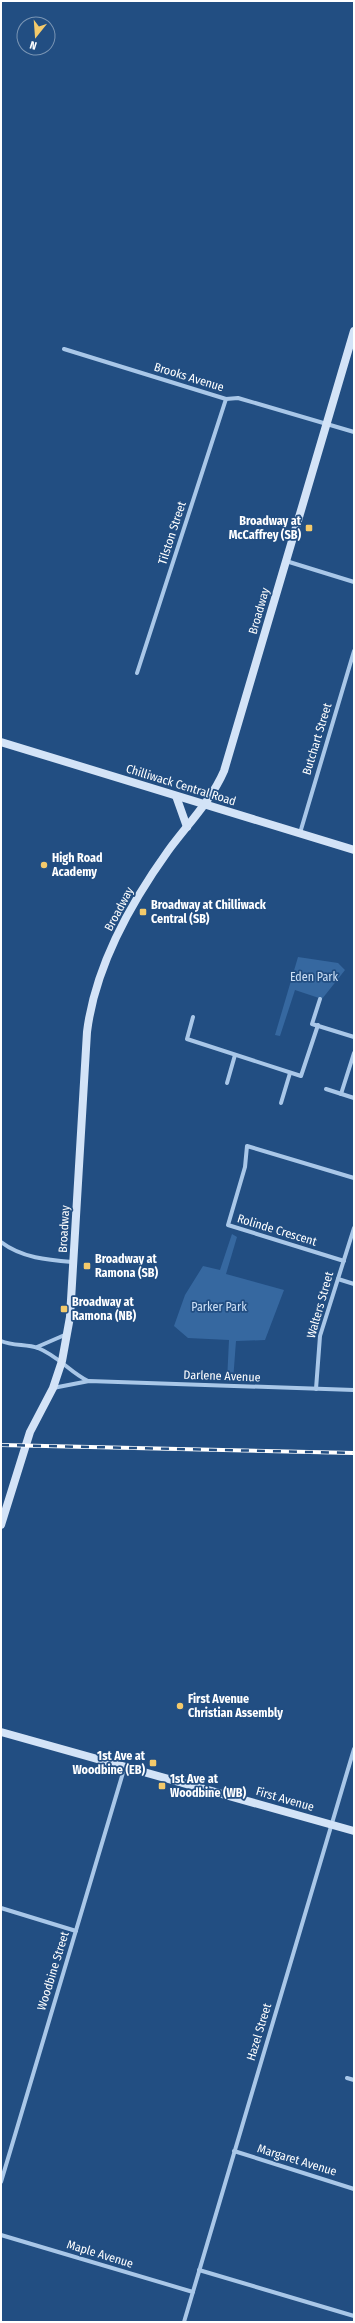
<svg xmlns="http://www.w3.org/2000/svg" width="355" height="2323" font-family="'Fira Sans Condensed',sans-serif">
	<rect width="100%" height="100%" fill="#224e82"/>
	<g fill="#3668a0">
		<path d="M298 957 338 963 345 970 322 999 295 990 280 1036 275 1035Z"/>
		<path d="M232 1234 237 1237 226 1274 284 1290 265 1340 236 1341 233 1381H227L229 1340 188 1338 174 1326 185 1295 203 1266 220 1270Z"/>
	</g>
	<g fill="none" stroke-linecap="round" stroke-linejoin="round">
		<g stroke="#a9c7e8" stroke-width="4">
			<path d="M64 349 226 399 238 398 354 432"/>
			<path d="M286 561 354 582"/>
			<path d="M137 673 226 399"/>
			<path d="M300 833 354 651"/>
			<path d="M320 999 312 1024 354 1037"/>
			<path d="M193 1017 187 1039 301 1076 318 1025"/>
			<path d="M227 1083 235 1055"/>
			<path d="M326 1089 354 1098"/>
			<path d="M341 1094 354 1053"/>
			<path d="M281 1103 290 1073"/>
			<path d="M1 1242C22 1258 48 1260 73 1262"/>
			<path d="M344 1261 228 1225 245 1167 247 1146 354 1178"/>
			<path d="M338 1279 354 1284"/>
			<path d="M1 1341C13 1346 27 1344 38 1348 58 1356 70 1372 88 1381"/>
			<path d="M37 1347 67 1334"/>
			<path d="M53 1388 89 1381 354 1390"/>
			<path d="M316 1389 320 1336 354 1228"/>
			<path d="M1 1908 76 1931"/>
			<path d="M347 2078 354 2080"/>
			<path d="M234 2151 354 2189"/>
			<path d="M1 2182 125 1766"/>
			<path d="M1 2235 193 2292"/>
			<path d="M199 2270 354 2316"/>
			<path d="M184 2322 354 1749"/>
		</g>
		<g stroke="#d3e3f7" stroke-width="8">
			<path d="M1 742 354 850"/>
			<path d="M176 796 187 827"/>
			<path d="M1 1525 30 1432 53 1388 62 1361 70 1317 87 1032C95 967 130 904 168 851 187 825 211 801 224 771L354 331"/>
			<path d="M1 1732 354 1831"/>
		</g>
		<g stroke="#fff" stroke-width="4">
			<path id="rail" d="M1 1445 354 1453"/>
		</g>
		<use href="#rail" stroke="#224e82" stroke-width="2.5" stroke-dasharray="8" stroke-linecap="butt"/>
	</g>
	<g fill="#f4ca6b" stroke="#224e82" stroke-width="1.5">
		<rect x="305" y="524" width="8" height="8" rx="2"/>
		<circle cx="44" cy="865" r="4"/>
		<rect x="139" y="908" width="8" height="8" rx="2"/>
		<rect x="83" y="1262" width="8" height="8" rx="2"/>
		<rect x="60" y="1305" width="8" height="8" rx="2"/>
		<circle cx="180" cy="1706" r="4"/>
		<rect x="149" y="1759" width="8" height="8" rx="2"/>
		<rect x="158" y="1782" width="8" height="8" rx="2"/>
	</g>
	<g text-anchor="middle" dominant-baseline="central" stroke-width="3.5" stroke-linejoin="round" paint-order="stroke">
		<g font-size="12" fill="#fff" stroke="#224e82">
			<text transform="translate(189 377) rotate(17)">Brooks Avenue</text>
			<text transform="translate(172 533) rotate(-72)">Tilston Street</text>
			<text transform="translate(259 611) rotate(-74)">Broadway</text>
			<text transform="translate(317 739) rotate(-73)">Butchart Street</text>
			<text transform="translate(181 785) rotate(17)">Chilliwack Central Road</text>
			<text transform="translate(119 909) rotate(-62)">Broadway</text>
			<text transform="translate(64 1229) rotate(-87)">Broadway</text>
			<text transform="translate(277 1230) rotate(17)">Rolinde Crescent</text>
			<text transform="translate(320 1305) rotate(-74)">Walters Street</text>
			<text transform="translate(222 1376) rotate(2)">Darlene Avenue</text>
			<text transform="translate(285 1799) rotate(16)">First Avenue</text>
			<text transform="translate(53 1971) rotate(-73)">Woodbine Street</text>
			<text transform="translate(259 2032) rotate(-73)">Hazel Street</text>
			<text transform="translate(297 2160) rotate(17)">Margaret Avenue</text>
			<text transform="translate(100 2254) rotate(17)">Maple Avenue</text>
		</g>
		<g font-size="12" font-weight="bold" fill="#fff" stroke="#224e82" text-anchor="start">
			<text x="301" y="521" text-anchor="end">Broadway at<tspan x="301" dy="14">McCaffrey (SB)</tspan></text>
			<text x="52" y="858">High Road<tspan x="52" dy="14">Academy</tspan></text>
			<text x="151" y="905">Broadway at Chilliwack<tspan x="151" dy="14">Central (SB)</tspan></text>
			<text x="95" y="1259">Broadway at<tspan x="95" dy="14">Ramona (SB)</tspan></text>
			<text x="72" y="1302">Broadway at<tspan x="72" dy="14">Ramona (NB)</tspan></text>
			<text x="188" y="1699">First Avenue<tspan x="188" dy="14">Christian Assembly</tspan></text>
			<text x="145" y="1756" text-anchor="end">1st Ave at<tspan x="145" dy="14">Woodbine (EB)</tspan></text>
			<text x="170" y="1779">1st Ave at<tspan x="170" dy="14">Woodbine (WB)</tspan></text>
		</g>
		<g font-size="12" fill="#cde0f6" stroke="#224e82">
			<text x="314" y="977">Eden Park</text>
			<text x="219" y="1307">Parker Park</text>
		</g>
	</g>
	<rect width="355" height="2323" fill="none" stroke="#ffffff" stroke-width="4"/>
	<g transform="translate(36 36) rotate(197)"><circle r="19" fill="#224e82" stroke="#7a95b4"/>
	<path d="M0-3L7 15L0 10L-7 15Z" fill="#f4ca6b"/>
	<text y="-6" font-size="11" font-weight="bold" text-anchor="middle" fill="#ffffff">N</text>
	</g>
</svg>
